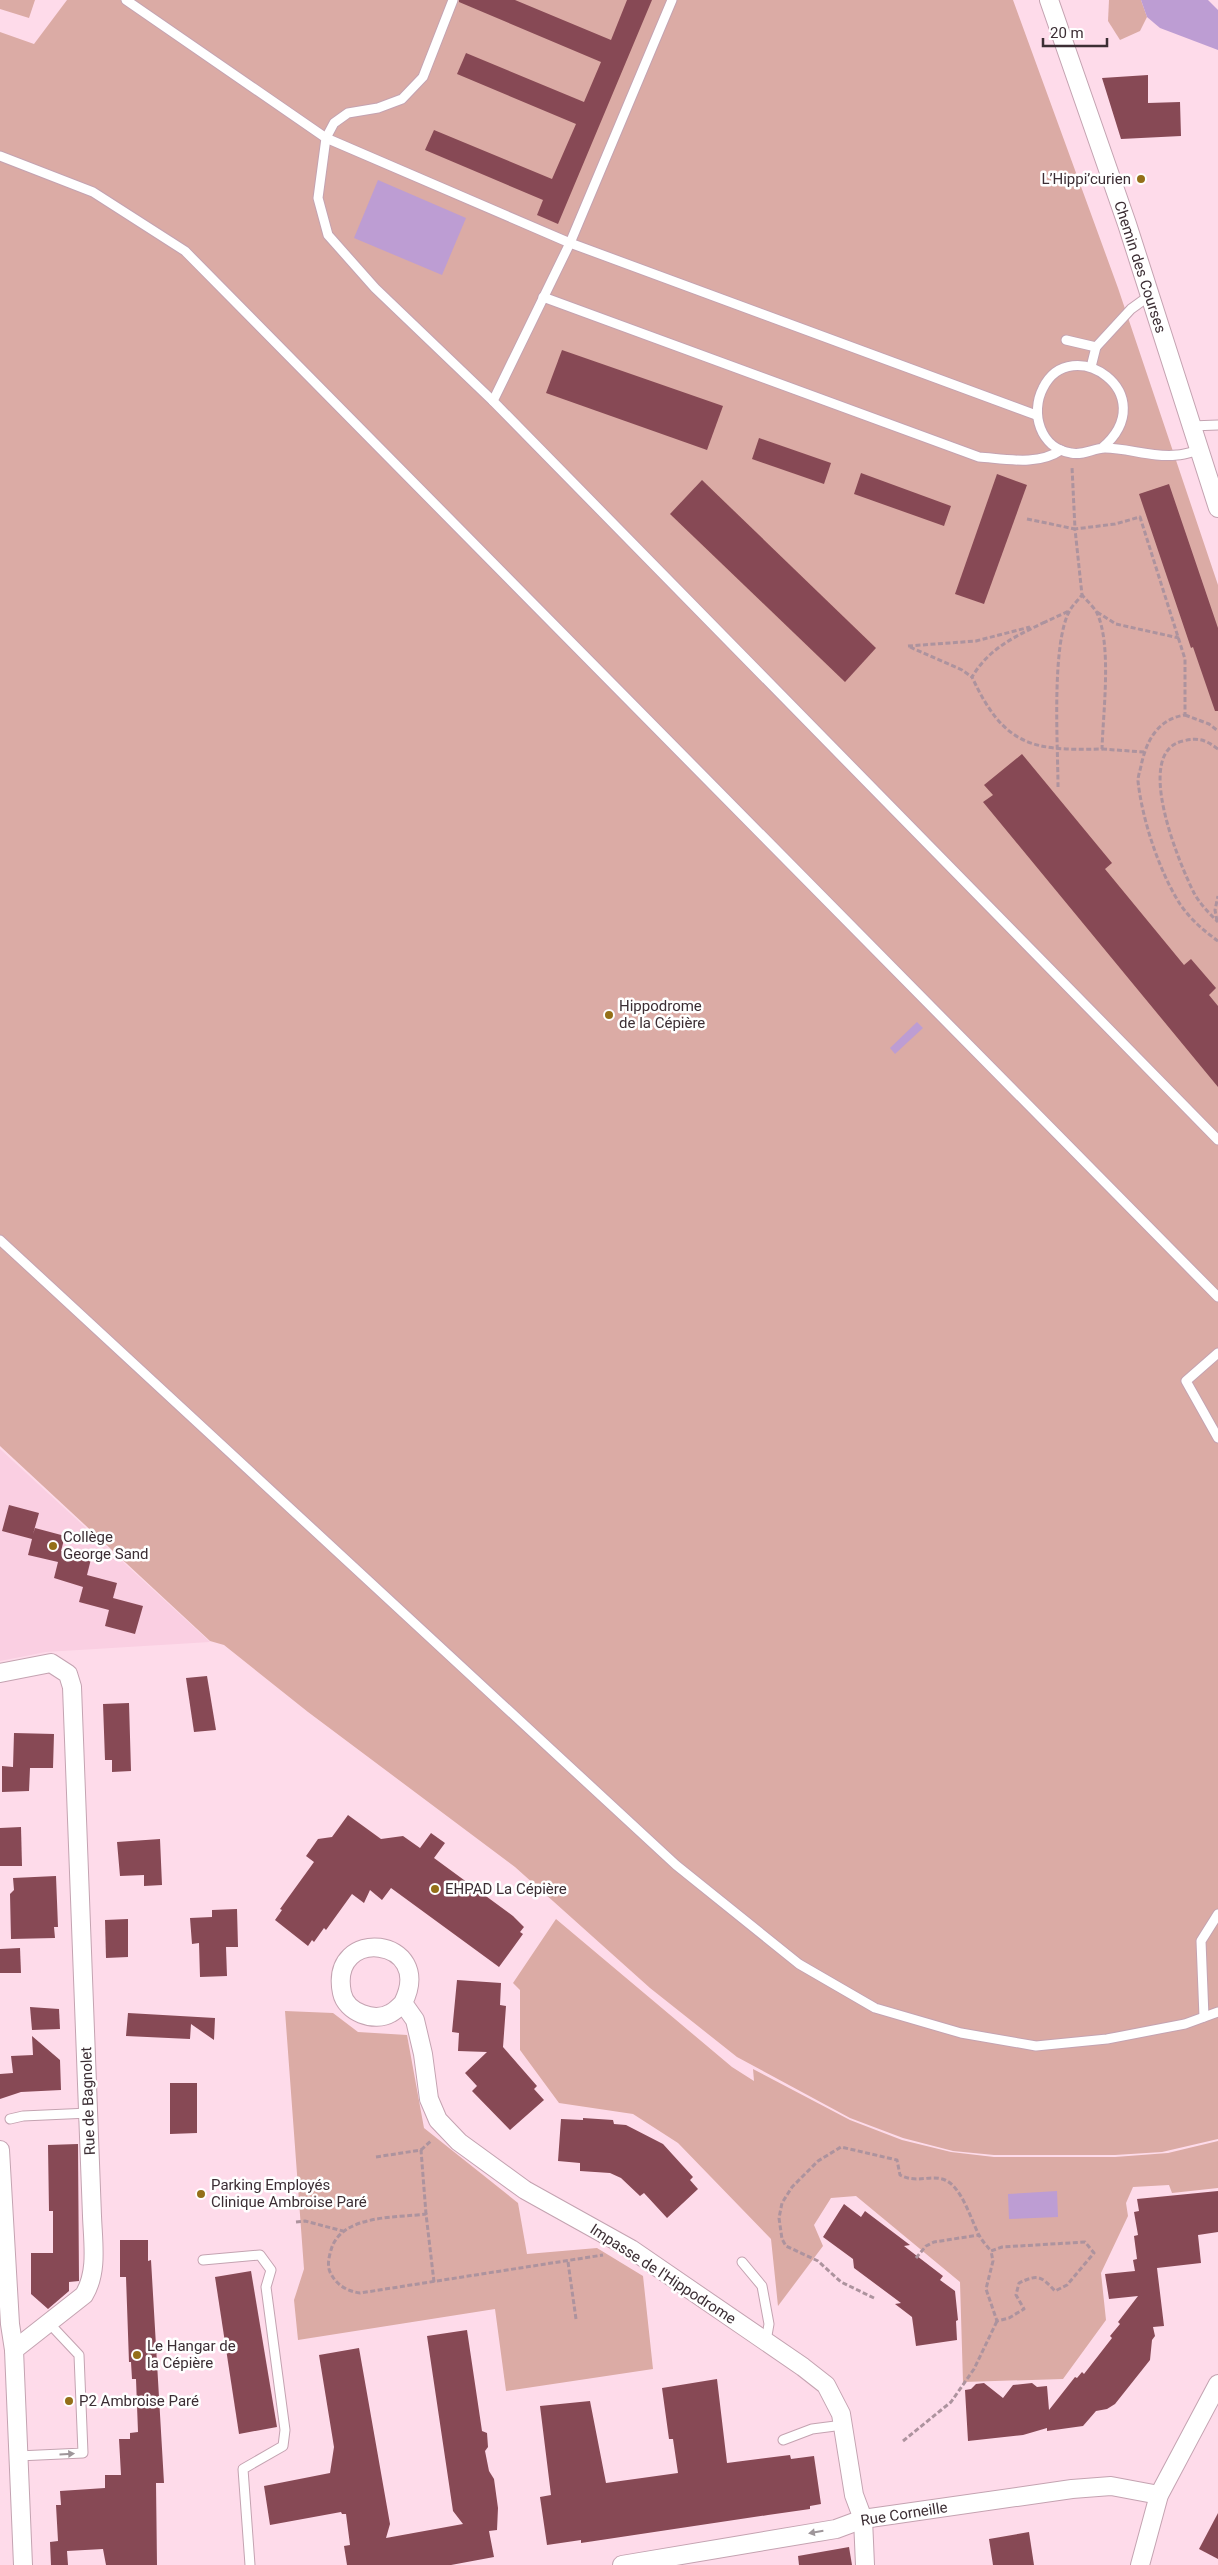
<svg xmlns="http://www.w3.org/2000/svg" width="1218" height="2565" font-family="Roboto,sans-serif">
	<rect width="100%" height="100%" fill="#fedbea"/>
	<path fill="#facfe2" d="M0 1449 210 1642 46 1652 0 1661Z"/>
	<g fill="#dbaba5">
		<path d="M0 0H35L29 18 0 9Z"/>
		<path d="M67 0H1013L1118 288 1218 585V2139L1162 2152 1115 2155H994L953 2151 903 2138 850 2118 737 2057 650 1988 515 1867 308 1712 224 1645 210 1641 0 1446V32L34 44Z"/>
		<path d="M1109 0H1141L1147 17 1140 31 1120 40 1108 21Z"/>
		<path d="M556 1919 732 2067 754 2081 753 2069 850 2120 902 2140 951 2152 994 2157H1115L1168 2153 1218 2141V2188L1172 2193 1169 2185 1133 2187 1126 2203 1128 2216 1101 2273 1106 2320 1063 2379 963 2382 960 2282 856 2196 831 2198 814 2225 823 2246 778 2306 771 2239 678 2143 633 2114 559 2103 520 2050V1990L513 1983Z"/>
		<path d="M285 2011 333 2013 358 2032 407 2035 424 2128 518 2203 527 2254 597 2248 643 2276 653 2369 506 2391 495 2309 298 2340 294 2300 304 2269Z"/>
	</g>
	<g fill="#bd9dd3">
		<path d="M1141 0H1208L1218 10V50L1160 28 1147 17Z"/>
		<path d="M378 180 466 218 442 275 354 238Z"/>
		<path d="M917 1022 923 1028 895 1054 890 1048Z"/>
		<path d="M1057 2191 1058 2217 1009 2219 1008 2194Z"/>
	</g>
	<g fill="#874955">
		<path d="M459 0H515L611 40 627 0H652L558 224 537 215 543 200 425 150 434 130 552 179 576 124 457 74 466 53 584 102 601 62 459 2Z"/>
		<path d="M1148 75V103L1180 102 1181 136 1121 139 1102 78Z"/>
		<path d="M562 350 723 406 707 450 546 393Z"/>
		<path d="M759 438 831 463 824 484 752 459Z"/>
		<path d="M861 473 951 506 944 526 854 494Z"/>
		<path d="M997 474 1027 485 984 604 955 594Z"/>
		<path d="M702 480 876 648 845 682 670 514Z"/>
		<path d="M1169 484 1218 628V711H1215L1193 647 1191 648 1139 494Z"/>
		<path d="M1022 754 1112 863 1105 869 1184 965 1191 959 1216 988 1209 995 1218 1006V1087L983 802 993 795 984 785Z"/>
		<path d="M9 1505 39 1513 33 1534 35 1528 65 1536 61 1551 91 1559 87 1575 117 1583 113 1598 143 1606 135 1634 105 1626 109 1610 79 1602 83 1587 54 1578 58 1562 28 1555 32 1539 2 1531Z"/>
		<path d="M207 1676 216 1730 194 1732 186 1678Z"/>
		<path d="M129 1703 131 1771 112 1772V1760H105L103 1704Z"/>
		<path d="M14 1733 54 1734 53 1768H30L29 1791 2 1792V1766L13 1767Z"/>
		<path d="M348 1815 381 1839 403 1836 420 1848 431 1833 445 1843 434 1858 513 1916 524 1927 520 1932 523 1934 499 1967 391 1888 382 1900 370 1890 364 1903 352 1894 326 1930 324 1928 314 1942 312 1940 308 1946 275 1920 282 1910 280 1909 314 1862 306 1856 318 1839 332 1837Z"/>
		<path d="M21 1827 22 1866H0V1828Z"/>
		<path d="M160 1839 162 1885 144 1886V1875L120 1876 117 1842Z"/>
		<path d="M56 1876 58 1927H54L55 1938 11 1939 10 1894 14 1890 13 1878Z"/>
		<path d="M237 1909 238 1947H226L227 1976 200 1977 199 1943 192 1944 190 1918 212 1917V1910Z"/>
		<path d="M128 1919V1957L106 1958 105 1920Z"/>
		<path d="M20 1948 21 1973H0V1949Z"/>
		<path d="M457 1980 501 1983 500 2005 506 2006 503 2047 537 2086 534 2089 544 2100 510 2130 472 2091 477 2086 465 2073 487 2052 458 2051 459 2033 452 2032Z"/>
		<path d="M30 2007 59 2009 60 2029 32 2030Z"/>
		<path d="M128 2013 215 2018 214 2040 191 2024 190 2039 126 2036Z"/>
		<path d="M32 2036 60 2060 61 2090 21 2092 0 2099V2074L13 2073 11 2056 33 2055Z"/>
		<path d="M170 2083H197V2133L170 2134Z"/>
		<path d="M583 2118 613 2120 614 2124 626 2125 663 2144 693 2177 690 2180 698 2189 667 2218 644 2193 640 2196 621 2178 610 2173 580 2171V2163L558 2161 561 2119 583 2120Z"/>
		<path d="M78 2144 79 2281 69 2282V2291L48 2309 31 2294V2253H53V2211H49L48 2145Z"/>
		<path d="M1218 2191V2232L1198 2235 1201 2263 1157 2268 1164 2326 1153 2327 1155 2336 1152 2340 1150 2360 1115 2404 1107 2409 1096 2411 1083 2426 1047 2431V2428L1023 2435 968 2441 965 2390 971 2389 976 2384 984 2383 1003 2398 1013 2385 1032 2383 1037 2387 1047 2386 1049 2410 1075 2377 1077 2378 1082 2372 1084 2374 1112 2338 1110 2336 1120 2324 1118 2322 1138 2296 1109 2299 1105 2274 1135 2271 1133 2260 1137 2259 1134 2236 1138 2235 1134 2212 1139 2211 1137 2199Z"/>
		<path d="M844 2204 861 2217 865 2211 910 2245 904 2246 943 2276 940 2280 955 2291 958 2320 956 2321 957 2340 916 2346 912 2317 895 2304 901 2303 854 2268 853 2259 823 2237Z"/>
		<path d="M120 2240H148V2261L151 2260 164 2483H156L157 2565H106L103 2549 67 2551 68 2565H51L50 2542 58 2541 56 2505H61L60 2491 105 2488V2475H121L119 2439H130V2433L138 2432 136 2379H132L131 2362H129L126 2277H120Z"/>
		<path d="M251 2271 277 2427 239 2434 215 2277Z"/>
		<path d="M467 2330 482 2431 487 2433 488 2447 485 2451 489 2471 494 2479 498 2508 497 2530 489 2531 494 2557 451 2565H347L344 2546 350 2545 346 2514H342L341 2512 270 2525 264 2486 330 2473 334 2447 319 2355 359 2348 390 2524 386 2538 463 2524 453 2511 427 2336Z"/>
		<path d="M717 2379 727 2463 790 2455 791 2459 814 2456 821 2504 810 2506V2509L768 2515 581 2543V2540L547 2545 540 2497 551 2495 540 2406 590 2401 606 2483 678 2473 673 2439H669L662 2388Z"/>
		<path d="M1218 2513V2559L1199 2549Z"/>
		<path d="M1029 2532 1034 2565H993L989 2539Z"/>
		<path d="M849 2547 852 2565H799L798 2556Z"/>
	</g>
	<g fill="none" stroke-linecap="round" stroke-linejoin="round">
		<g stroke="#c4a3b1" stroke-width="11">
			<g id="service">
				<path d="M126 0 326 138 570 243 1036 415"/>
				<path d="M453 0 423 77 402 99 378 108 348 113 334 123 326 138 318 198 328 235 375 288 493 401"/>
				<path d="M672 0 570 243 493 401 1218 1140"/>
				<path d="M0 156 93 192 185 251 1218 1297"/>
				<path d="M543 297 979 457C1006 459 1038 466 1061 450"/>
				<path d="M1066 340 1096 347 1131 309 1149 296"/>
				<path d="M1091 367 1096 347"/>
				<path d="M1191 426 1218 425"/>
				<path d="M1102 448C1165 394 1071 331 1043 388 1030 413 1040 448 1071 453 1084 456 1093 448 1105 448 1128 448 1153 458 1177 455 1184 455 1192 452 1199 450"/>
				<path d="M0 1240 676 1865 799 1964 875 2008 961 2033 1036 2046 1107 2039 1185 2024 1218 2012"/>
				<path d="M1218 1353 1186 1381 1218 1438"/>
				<path d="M1204 2017 1201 1941 1218 1914"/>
				<path d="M10 2119 23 2116 89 2113"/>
				<path d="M203 2260 260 2255 271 2270 266 2287 285 2430 283 2446 243 2469 250 2565"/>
				<path d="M742 2262 762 2286 769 2324 766 2341"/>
				<path d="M783 2440 812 2429 843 2425"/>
				<path d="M18 2456 83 2453 79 2355 48 2322"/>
			</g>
		</g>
		<g stroke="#c4a3b1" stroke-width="20">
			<g id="minor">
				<path d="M1049 0 1127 224 1218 508"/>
				<path d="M0 1673 51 1663 68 1674 72 1687 92 2216C93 2243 98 2272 84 2295L14 2350 23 2565"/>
				<path d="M403 2003C399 2007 395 2011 391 2013 374 2023 346 2012 342 1993 328 1925 436 1937 403 2003L415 2020 423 2054 429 2099 438 2120 459 2142 525 2190 631 2249 803 2367 826 2385 841 2414 854 2495 863 2519 865 2565"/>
				<path d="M0 2150 10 2324 14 2350"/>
				<path d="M622 2565 836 2529 863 2519 1072 2489 1111 2486 1159 2495"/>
				<path d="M1140 2565 1159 2495 1218 2384"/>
			</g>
		</g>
		<g stroke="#ad939e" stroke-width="3" stroke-dasharray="5 2.5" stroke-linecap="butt">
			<path d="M1027 519 1075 529 1072 467"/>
			<path d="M1097 612 1116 624 1179 638"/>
			<path d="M1045 622C1016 636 989 648 972 677 1004 746 1032 751 1102 749 1103 713 1112 645 1097 613 1094 607 1087 601 1082 595"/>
			<path d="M1043 623 1069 611"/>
			<path d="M908 646 976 641 1030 627"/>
			<path d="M910 647 962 670 972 677"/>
			<path d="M1185 715 1209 724 1218 731"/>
			<path d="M1102 749 1144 752"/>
			<path d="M1218 749C1206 740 1198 737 1183 741 1132 752 1180 865 1194 893 1200 904 1209 913 1218 922"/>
			<path d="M1058 787C1058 746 1051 643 1070 610 1073 605 1078 600 1082 595L1075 529 1115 524 1140 517 1185 659V715C1157 719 1146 742 1141 766 1140 771 1138 776 1138 781 1142 819 1159 871 1180 904 1190 919 1204 931 1218 941"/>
			<path d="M1217 921 1215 910 1218 896"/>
			<path d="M421 2150 432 2140"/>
			<path d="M376 2157 421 2150 426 2214"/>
			<path d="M296 2222 305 2221 343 2231"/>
			<path d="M916 2258 926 2246 934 2242 979 2235"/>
			<path d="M568 2262 576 2319"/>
			<path d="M434 2282 426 2214C397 2218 341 2214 331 2250 329 2257 327 2265 330 2272 336 2285 347 2291 360 2293L603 2255"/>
			<path d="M874 2298 841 2282 818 2261 786 2246 782 2239 779 2218 782 2203 792 2187 818 2161 841 2147 897 2160 900 2175C918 2184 930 2174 945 2180 962 2187 971 2220 979 2235 982 2241 987 2246 991 2251L1002 2247 1085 2242 1094 2253 1067 2285 1055 2291C1041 2276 1038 2274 1019 2283L1016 2295 1024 2309 1009 2318 997 2321 986 2289 993 2261 991 2251"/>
			<path d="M903 2441 951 2402 974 2369 997 2321"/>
		</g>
		<use href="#service" stroke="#fff" stroke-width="9"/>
		<use href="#minor" stroke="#fff" stroke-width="18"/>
	</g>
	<defs><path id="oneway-solid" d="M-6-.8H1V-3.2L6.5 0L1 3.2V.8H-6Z" transform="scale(1.25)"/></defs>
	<g fill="#9e969a">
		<use href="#oneway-solid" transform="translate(67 2454) rotate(-3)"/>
		<use href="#oneway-solid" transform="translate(816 2532) rotate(170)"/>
	</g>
	<g fill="#946f18" stroke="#fff" stroke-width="2">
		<circle cx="1141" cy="179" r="5"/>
		<circle cx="609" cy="1015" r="5"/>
		<circle cx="53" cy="1546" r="5"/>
		<circle cx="435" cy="1889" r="5"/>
		<circle cx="201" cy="2194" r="5"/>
		<circle cx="137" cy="2355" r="5"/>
		<circle cx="69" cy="2401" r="5"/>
	</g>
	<g text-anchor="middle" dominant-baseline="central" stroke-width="5" stroke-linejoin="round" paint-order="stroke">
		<g font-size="15" fill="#3c2e34" stroke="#fff" text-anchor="start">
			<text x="1131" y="179" text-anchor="end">L’Hippi’curien</text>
			<text x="619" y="1006">Hippodrome<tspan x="619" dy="17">de la Cépière</tspan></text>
			<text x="63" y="1537">Collège<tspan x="63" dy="17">George Sand</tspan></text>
			<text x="445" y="1889">EHPAD La Cépière</text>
			<text x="211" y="2185">Parking Employés<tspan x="211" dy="17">Clinique Ambroise Paré</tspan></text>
			<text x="147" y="2346">Le Hangar de<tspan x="147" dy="17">la Cépière</tspan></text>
			<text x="79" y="2401">P2 Ambroise Paré</text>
		</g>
		<g font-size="15" fill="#3c2e34" stroke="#fff">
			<text transform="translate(1140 267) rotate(72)">Chemin des Courses</text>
			<text transform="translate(88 2101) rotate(-92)">Rue de Bagnolet</text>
			<text transform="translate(663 2274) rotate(33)">Impasse de l'Hippodrome</text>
			<text transform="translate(904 2514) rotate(-9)">Rue Corneille</text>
		</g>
	</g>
	<path d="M1043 38v8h64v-8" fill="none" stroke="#3c2e34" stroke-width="2.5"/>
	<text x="1050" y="38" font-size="15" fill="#3c2e34" stroke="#ffffff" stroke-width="4" paint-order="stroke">20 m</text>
</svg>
